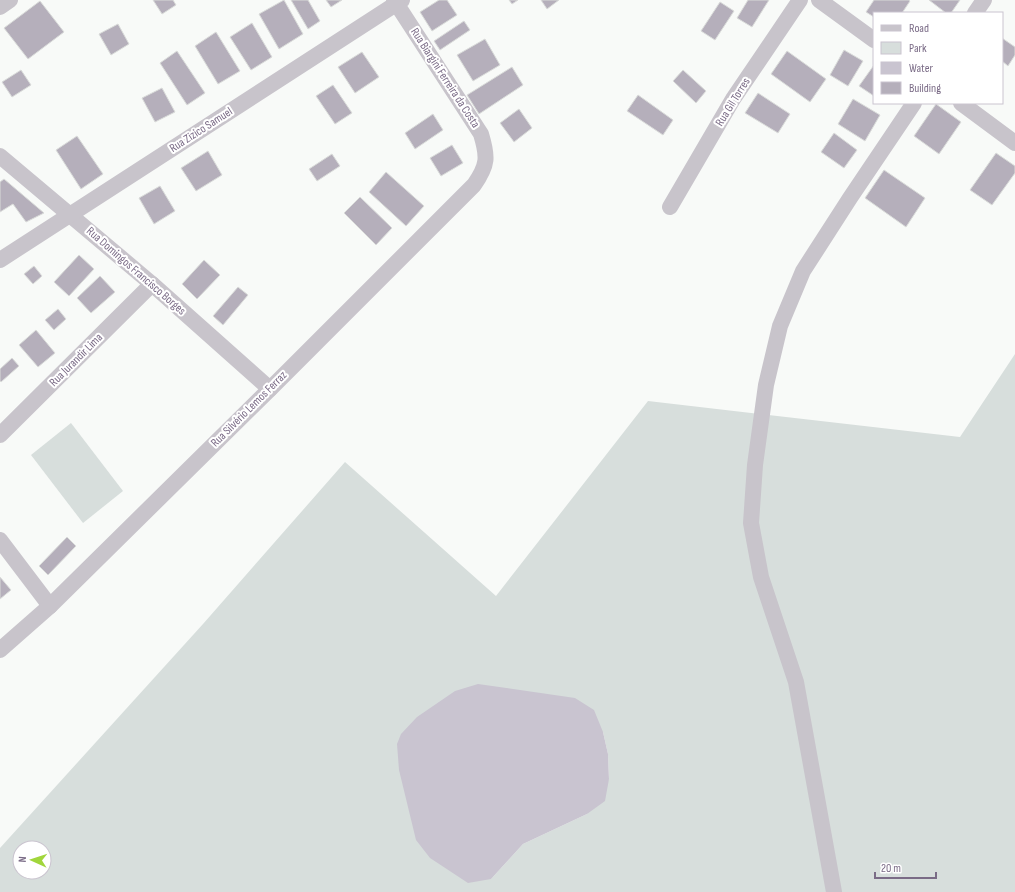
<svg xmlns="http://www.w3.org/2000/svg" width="1015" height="892" font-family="'Sofia Sans Condensed',sans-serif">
	<rect width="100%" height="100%" fill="#f8faf8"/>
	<g fill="#d7dedc" fill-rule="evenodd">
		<path d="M1015 354V892H0V848L203 624 345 462 496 596 648 401 960 437ZM603 732 608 754 609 779 587 814 523 844 491 879ZM20 848H44V872H20Z"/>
		<path d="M71 423 123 491 83 523 31 455Z"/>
	</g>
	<path fill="#c9c4d0" d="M478 684 575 698 594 710 603 732 608 754 609 779 605 801 587 814 523 844 491 879 468 883 430 858 416 840 399 770 397 744 401 734 417 717 455 691Z"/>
	<g fill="#b5afbb" stroke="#dadcda">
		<path d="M153 0H173L176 5 162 14Z"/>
		<path d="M284 0 303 34 279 49 259 14Z"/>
		<path d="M291 0H308L320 21 308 29Z"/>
		<path d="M326 0H342L331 7Z"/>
		<path d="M439 0H447L457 15 432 31 420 12Z"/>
		<path d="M509 0H518L512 4Z"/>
		<path d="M541 0H559L547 9Z"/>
		<path d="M748 0H769L752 27 737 18Z"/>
		<path d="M874 0H909L910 1 902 13H874V17L866 12Z"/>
		<path d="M929 0H960L951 13H946Z"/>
		<path d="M40 1 64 32 28 59 4 28Z"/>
		<path d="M720 2 734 11 715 40 701 31Z"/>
		<path d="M464 21 470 30 440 50 434 41Z"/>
		<path d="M252 23 272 57 251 70 230 37Z"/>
		<path d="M118 24 129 44 111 55 99 34Z"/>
		<path d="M216 32 240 71 218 84 195 46Z"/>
		<path d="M1002 38 1015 47V55L1008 66 1002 61Z"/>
		<path d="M485 39 500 65 473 81 457 55Z"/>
		<path d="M844 50 863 61 848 86 830 75Z"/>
		<path d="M177 51 205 93 187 105 160 63Z"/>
		<path d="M787 51 826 79 810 102 771 74Z"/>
		<path d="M362 52 379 77 355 93 338 67Z"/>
		<path d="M874 65V96L859 86Z"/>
		<path d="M512 67 523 85 479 114 467 95Z"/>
		<path d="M21 70 31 85 12 97 2 82Z"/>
		<path d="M683 70 706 91 696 103 673 81Z"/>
		<path d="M333 85 352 113 335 124 316 96Z"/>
		<path d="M162 88 175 112 155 122 142 98Z"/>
		<path d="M758 93 790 114 778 133 745 113Z"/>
		<path d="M638 95 673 120 663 135 627 111Z"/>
		<path d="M853 99 880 115 865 141 838 124Z"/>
		<path d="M936 104 961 122 939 154 914 136Z"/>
		<path d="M519 109 532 128 514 142 500 123Z"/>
		<path d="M433 114 443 130 415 149 405 133Z"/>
		<path d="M834 133 857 150 844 168 821 152Z"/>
		<path d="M77 136 103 174 81 189 56 150Z"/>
		<path d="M452 145 463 163 441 176 430 158Z"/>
		<path d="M208 151 222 175 196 191 181 168Z"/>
		<path d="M996 153 1015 166V173L992 205 970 190Z"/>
		<path d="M332 154 340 166 317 181 309 169Z"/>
		<path d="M884 170 925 198 906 227 865 198Z"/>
		<path d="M386 172 424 206 406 226 369 192Z"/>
		<path d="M4 179 44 213 26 222 13 204 0 212V182Z"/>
		<path d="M160 186 175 211 154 224 139 198Z"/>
		<path d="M360 197 392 228 376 245 344 213Z"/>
		<path d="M79 255 94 269 69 296 54 282Z"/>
		<path d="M204 260 220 275 197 299 182 284Z"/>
		<path d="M34 266 42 276 33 284 24 274Z"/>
		<path d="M100 276 115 292 91 313 77 298Z"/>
		<path d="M238 287 248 295 223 325 213 316Z"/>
		<path d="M58 309 66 319 54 330 45 320Z"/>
		<path d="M36 330 55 353 38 367 19 345Z"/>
		<path d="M12 358 19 366 1 382 0 381V369Z"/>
		<path d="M67 537 76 546 48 575 39 566Z"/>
		<path d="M0 577 11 590 0 599Z"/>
	</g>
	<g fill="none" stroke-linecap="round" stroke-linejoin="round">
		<g stroke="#c8c4cb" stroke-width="16">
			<path d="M819 0 874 40"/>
			<path d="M0 7 10 0"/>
			<path d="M975 13 984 0"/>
			<path d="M961 103 1015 143"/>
			<path d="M0 156 152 284 270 389"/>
			<path d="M670 207 733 99 800 0"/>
			<path d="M0 260 402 0"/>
			<path d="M0 435 152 284"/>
			<path d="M0 540 50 606"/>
			<path d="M0 650 50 606 270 389 474 185C488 165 488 157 481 134L394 0"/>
			<path d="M834 892 796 682 761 577 751 523 755 465 766 385 780 326 803 271 850 198 914 103"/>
		</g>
	</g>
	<g text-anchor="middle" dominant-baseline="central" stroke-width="4" stroke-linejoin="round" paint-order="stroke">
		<g font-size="12" fill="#7a6b86" stroke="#fff">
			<text transform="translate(445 78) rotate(57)">Rua Biargini Ferreira da Costa</text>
			<text transform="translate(733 102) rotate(-58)">Rua Gil Torres</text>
			<text transform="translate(201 130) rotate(-33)">Rua Zizico Samuel</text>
			<text transform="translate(136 271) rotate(41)">Rua Domingos Francisco Borges</text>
			<text transform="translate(76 360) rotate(-45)">Rua Jurandir Lima</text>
			<text transform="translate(249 409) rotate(-45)">Rua Silvério Lemos Ferraz</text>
		</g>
	</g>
	<rect x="873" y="12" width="130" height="92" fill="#ffffff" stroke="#cac4cf"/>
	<rect x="881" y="25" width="20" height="6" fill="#c8c4cb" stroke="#cac4cf"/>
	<text x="909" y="32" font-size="12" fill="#7a6b86">Road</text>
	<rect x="881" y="42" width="20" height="12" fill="#d7dedc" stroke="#cac4cf"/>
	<text x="909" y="52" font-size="12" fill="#7a6b86">Park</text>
	<rect x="881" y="62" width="20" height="12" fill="#c9c4d0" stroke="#cac4cf"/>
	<text x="909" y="72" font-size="12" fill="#7a6b86">Water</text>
	<rect x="881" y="82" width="20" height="12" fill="#b5afbb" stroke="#cac4cf"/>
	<text x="909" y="92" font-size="12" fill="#7a6b86">Building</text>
	<g transform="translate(32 860) rotate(273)"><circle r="19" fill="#ffffff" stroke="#cac4cf"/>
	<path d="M0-3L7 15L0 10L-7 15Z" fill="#a1d63c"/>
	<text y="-6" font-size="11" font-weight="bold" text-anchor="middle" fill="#7a6b86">N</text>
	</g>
	<path d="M875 872v6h61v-6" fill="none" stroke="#7a6b86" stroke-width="2"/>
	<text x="881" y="872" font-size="12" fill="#7a6b86" stroke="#ffffff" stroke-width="3" paint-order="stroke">20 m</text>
</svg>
